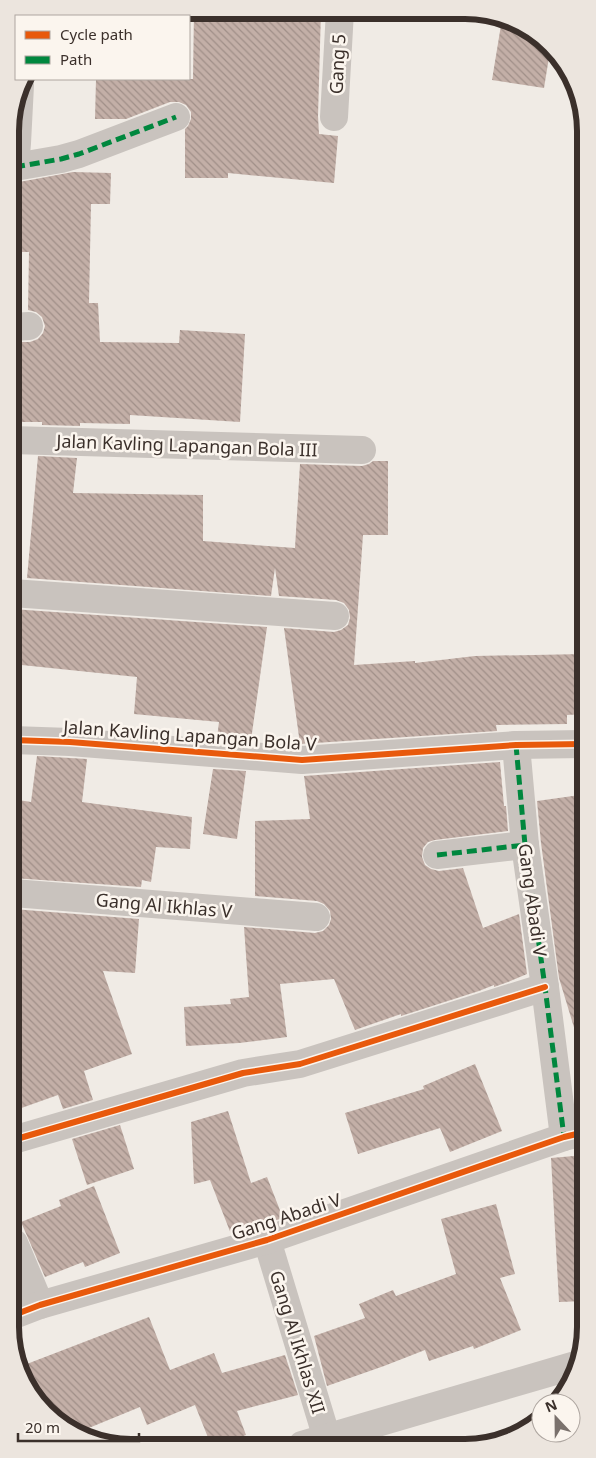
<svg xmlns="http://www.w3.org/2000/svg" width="596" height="1458" font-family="'Noto Sans',sans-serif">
	<defs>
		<pattern id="building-back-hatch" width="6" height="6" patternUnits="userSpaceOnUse" patternTransform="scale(1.25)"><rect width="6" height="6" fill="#c3afa7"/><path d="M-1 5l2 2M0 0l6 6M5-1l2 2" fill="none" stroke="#a08f88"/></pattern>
	</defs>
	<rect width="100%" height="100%" fill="#f0ebe5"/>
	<g fill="url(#building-back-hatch)">
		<path d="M194 10 321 11 318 116 319 134 338 136 334 183 228 173V178H185V129L188 126 191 119V112L186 105 179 102H170L126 119H95L96 79H193Z"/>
		<path d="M502 19 551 45 544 88 492 80Z"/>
		<path d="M73 172 111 173 110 204H91L89 303H98L100 342 179 343 180 330 245 334 240 422 130 415V424L80 423V426L42 425V422H19L21 342H30L38 339 43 333 45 326 42 317 36 312 28 310 29 252H15L16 203H14V183Z"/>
		<path d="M38 456 77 458 73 493 203 495V541L295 548 300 464 362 466 369 464 373 461H388V535H363L354 665 415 661V663L475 656 584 654V714L567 715V724L496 725 497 731 300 744 284 628 334 632 341 630 348 625 350 618 349 610 344 603 336 600 279 596 275 568 271 596 27 578Z"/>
		<path d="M12 609 267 627 251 740 217 738 219 722 134 714 137 677 12 664Z"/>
		<path d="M37 756 87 759 82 802 192 817 190 849 156 847 151 882 142 880 141 887 13 878 12 799 31 802Z"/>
		<path d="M500 762 504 806H506L508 831 435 840 428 842 423 848 422 857 425 865 431 869 439 871 463 868 483 928 519 914 527 974 508 982 494 987V985L479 991 401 1016V1014L355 1030 334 979 280 984 287 1037 239 1043 186 1046 184 1007 231 1004 230 999 249 997 244 927 315 933 323 931 329 925 331 919 330 911 324 904 317 901 255 896V821L310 819 304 776Z"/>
		<path d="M213 769 246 771 237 839 203 834Z"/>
		<path d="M580 795 584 826 585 1033 576 1034 559 978 541 843 537 801Z"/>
		<path d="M13 909 139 919 135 973 103 971 132 1054 84 1071 93 1100 63 1109 58 1095 13 1111Z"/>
		<path d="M475 1064 502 1131 450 1152 440 1128 358 1154 345 1113 424 1089 423 1086Z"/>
		<path d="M228 1111 251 1183 267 1177 283 1218 231 1234 210 1180 194 1184 191 1122Z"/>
		<path d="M120 1125 134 1169 87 1185 72 1139Z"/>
		<path d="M585 1155 586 1301 559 1302 551 1158Z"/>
		<path d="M94 1186 120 1253 85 1267 83 1262 45 1277 21 1222 61 1206 59 1200Z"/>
		<path d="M496 1204 515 1274 500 1278 521 1330 474 1349 473 1346 429 1361 425 1350 384 1366 327 1386 314 1336 365 1318 359 1304 393 1290 396 1296 456 1274 441 1219Z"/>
		<path d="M149 1317 170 1370 214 1353 222 1373 285 1355 298 1395 237 1411 246 1435 219 1445H211L195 1405 147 1425 140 1407 79 1432 51 1418 19 1367Z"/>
	</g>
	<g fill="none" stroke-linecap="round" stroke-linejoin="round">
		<g stroke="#c9c3be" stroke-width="28">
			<path d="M334 117 340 11"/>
			<path d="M15 167 61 159 79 154 176 117"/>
			<path d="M10 168 15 167 17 143 20 85"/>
			<path d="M11 327 29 326"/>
			<path d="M11 440 362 450"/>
			<path d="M12 593 335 616"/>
			<path d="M12 740 70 742 302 760 516 745 584 744"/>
			<path d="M516 745 525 845 545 987 564 1137"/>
			<path d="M437 855 525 845"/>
			<path d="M13 893 316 917"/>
			<path d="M13 1140 243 1073 300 1064 545 987"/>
			<path d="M267 1240 329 1445"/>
			<path d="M14 1243 40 1305"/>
			<path d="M14 1315 40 1305 267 1240 564 1137 585 1132"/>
			<path d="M302 1445 579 1364"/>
		</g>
		<g stroke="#00873e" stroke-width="5" stroke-dasharray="10 5" stroke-linecap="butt">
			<path d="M15 167 61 159 79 154 176 117"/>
			<path d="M10 168 15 167 17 143 20 85"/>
			<path d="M516 745 525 845 545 987 564 1137"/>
			<path d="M437 855 525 845"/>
		</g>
		<g stroke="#fbf5ee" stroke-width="9">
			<g id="cycleway">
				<path d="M12 740 70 742 302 760 516 745 584 744"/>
				<path d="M13 1140 243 1073 300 1064 545 987"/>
				<path d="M14 1315 40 1305 267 1240 564 1137 585 1132"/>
			</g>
		</g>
		<use href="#cycleway" stroke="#e8590c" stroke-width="6"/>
	</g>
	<g text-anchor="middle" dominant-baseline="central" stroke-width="5" stroke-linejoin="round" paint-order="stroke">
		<g font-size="18" fill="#3b302b" stroke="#fbf5ee">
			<text transform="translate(337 64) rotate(-87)">Gang 5</text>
			<text transform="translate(187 445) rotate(2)">Jalan Kavling Lapangan Bola III</text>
			<text transform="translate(190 735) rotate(4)">Jalan Kavling Lapangan Bola V</text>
			<text transform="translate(533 900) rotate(82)">Gang Abadi V</text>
			<text transform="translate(164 905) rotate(5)">Gang Al Ikhlas V</text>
			<text transform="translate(286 1216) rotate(-18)">Gang Abadi V</text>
			<text transform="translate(298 1342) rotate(73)">Gang Al Ikhlas XII</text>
		</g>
	</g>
	<path d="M0 0H596V1458H0ZM131 19H465A112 112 0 0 1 577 131V1327A112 112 0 0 1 465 1439H131A112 112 0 0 1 19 1327V131A112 112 0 0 1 131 19Z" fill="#ece5de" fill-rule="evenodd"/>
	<path fill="none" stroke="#3b302b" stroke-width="6" d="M131 19H465A112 112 0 0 1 577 131V1327A112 112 0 0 1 465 1439H131A112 112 0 0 1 19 1327V131A112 112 0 0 1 131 19Z"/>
	<rect x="15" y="15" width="175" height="65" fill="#fbf5ee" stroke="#aea6a0"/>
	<rect x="25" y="31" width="25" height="8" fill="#e8590c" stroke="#aea6a0"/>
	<text x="60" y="40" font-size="15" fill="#3b302b">Cycle path</text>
	<rect x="25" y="56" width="25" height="8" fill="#00873e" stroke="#aea6a0"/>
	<text x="60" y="65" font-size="15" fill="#3b302b">Path</text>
	<g transform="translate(556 1418) rotate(338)"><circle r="24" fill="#fbf5ee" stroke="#aea6a0"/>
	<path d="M0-4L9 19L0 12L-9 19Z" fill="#7a716c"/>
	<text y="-8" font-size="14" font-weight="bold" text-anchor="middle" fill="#3b302b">N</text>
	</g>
	<path d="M18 1433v8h121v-8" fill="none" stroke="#3b302b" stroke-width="2.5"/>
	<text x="25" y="1433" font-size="15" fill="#3b302b" stroke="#fbf5ee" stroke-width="4" paint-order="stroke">20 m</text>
</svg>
